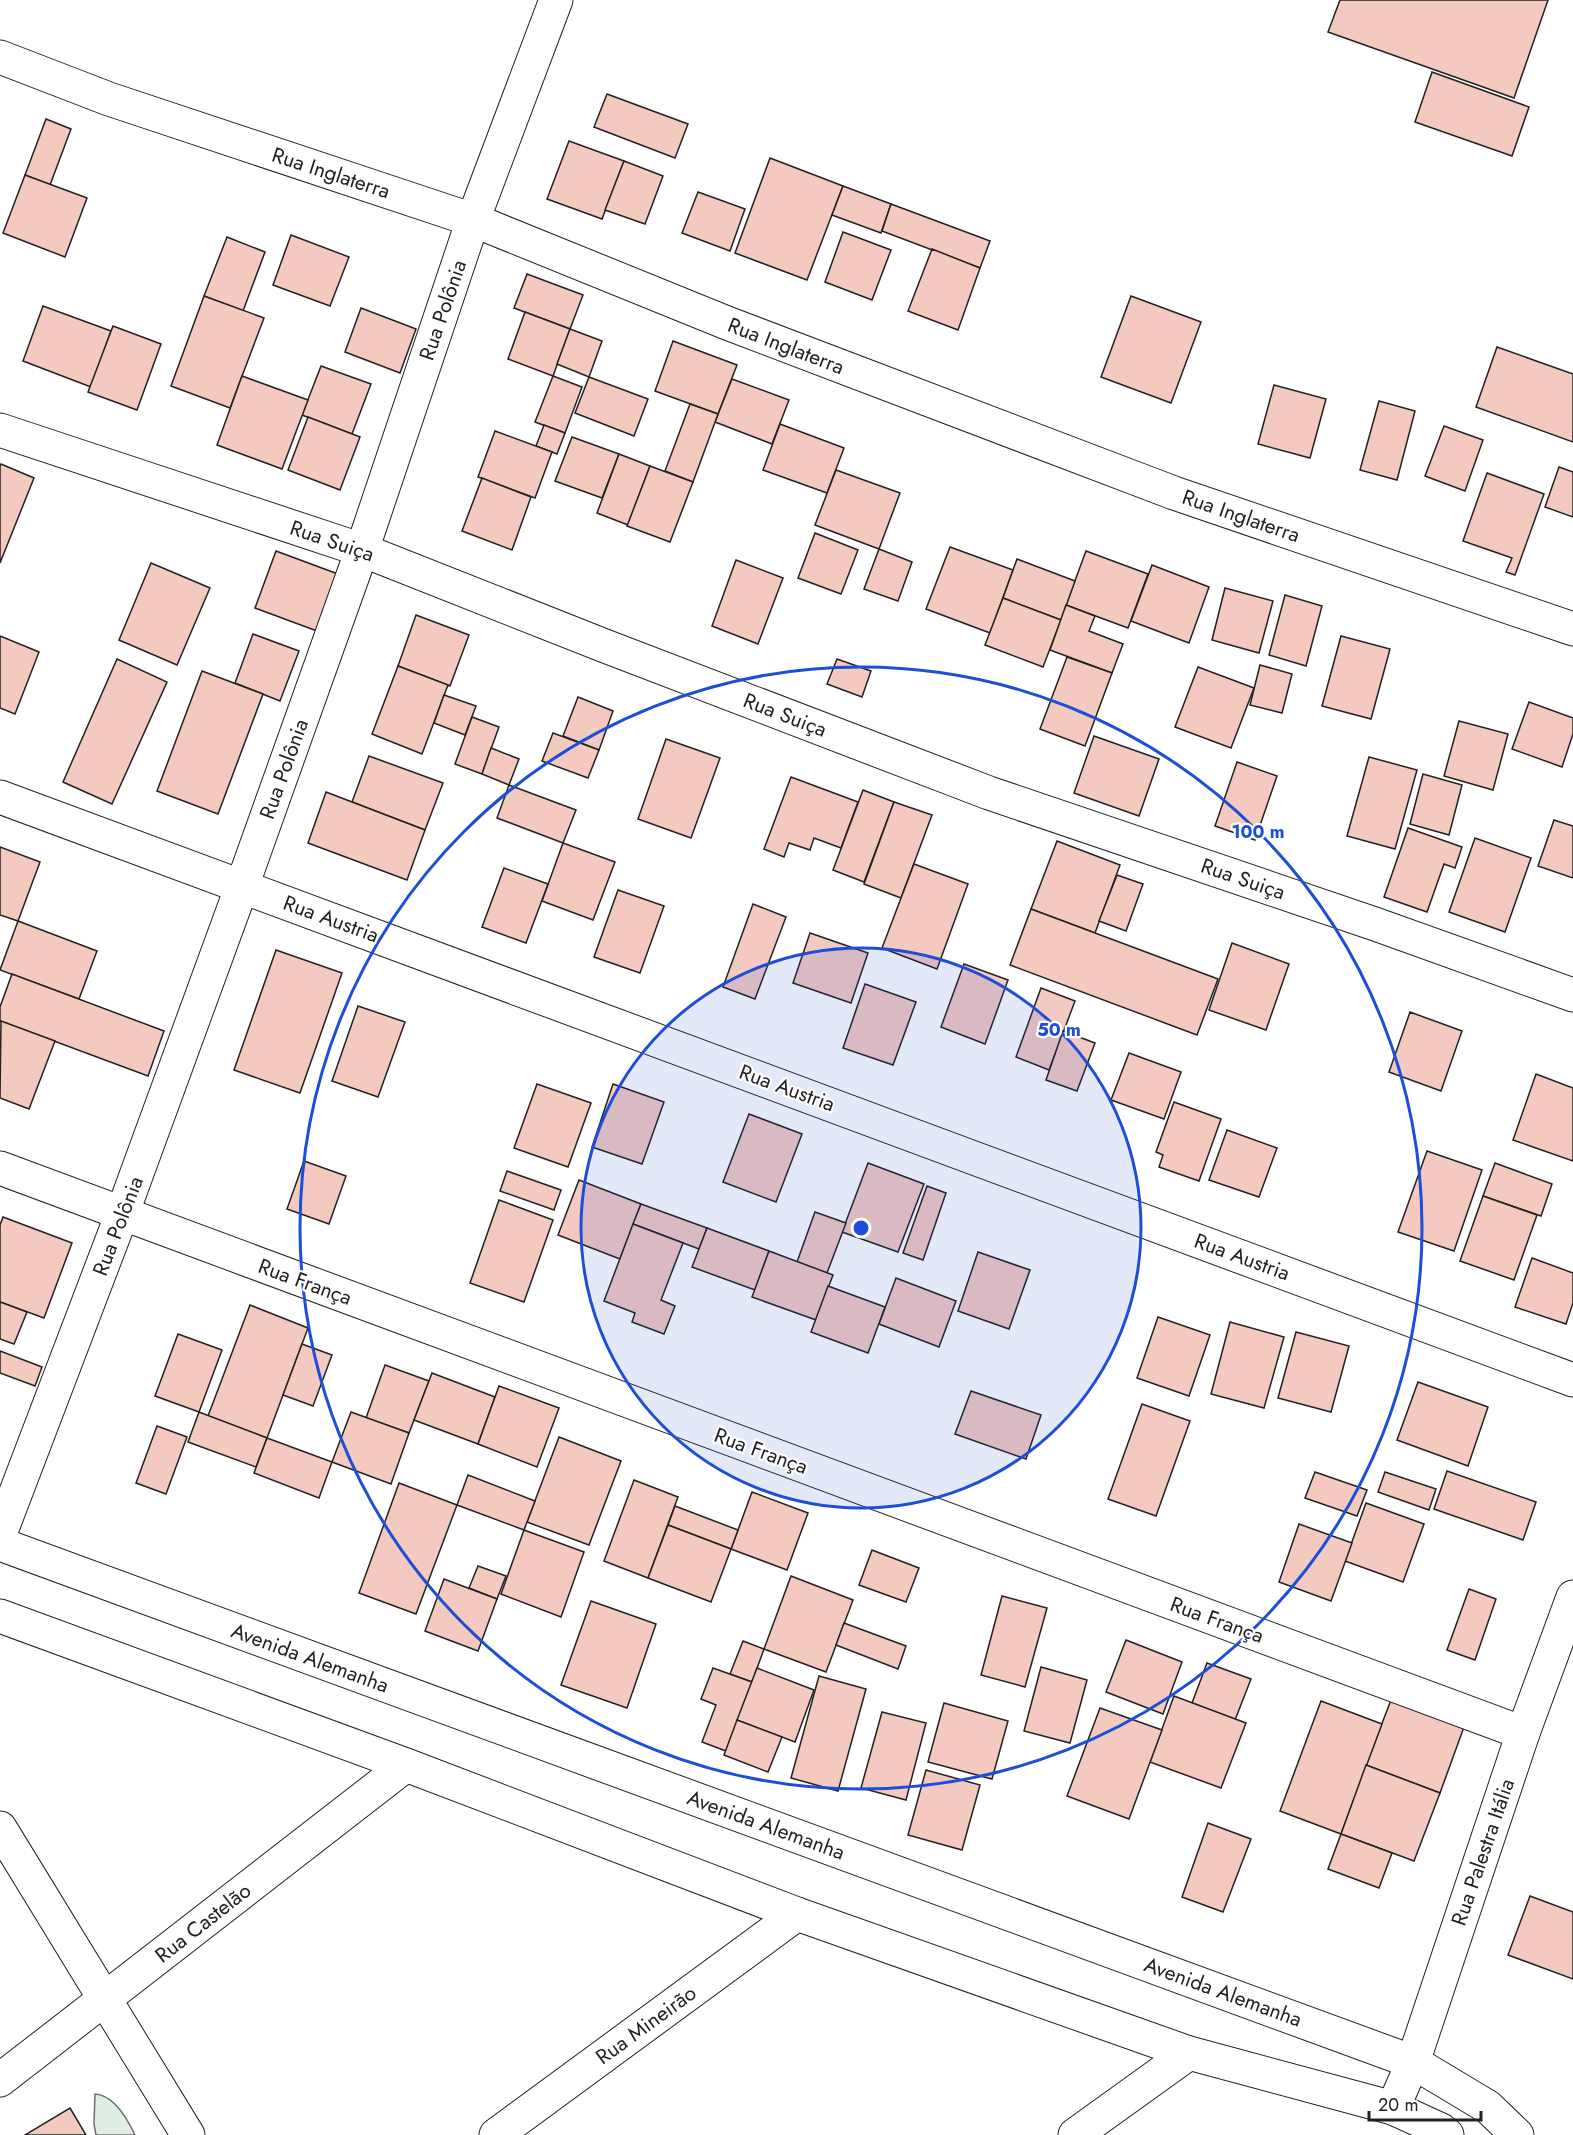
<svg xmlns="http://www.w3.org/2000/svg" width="1573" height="2135" font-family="Jost,sans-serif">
	<rect width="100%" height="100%" fill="#fff"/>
	<path fill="#e0efe3" stroke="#6f6f6f" stroke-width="1.5" d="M95 2094C114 2095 127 2118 135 2135H96L94 2124Z"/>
	<g fill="#f3c9c0" stroke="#222" stroke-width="1.5">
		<path d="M1340 0H1548L1514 98 1328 32Z"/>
		<path d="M1432 72 1529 107 1512 156 1415 122Z"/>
		<path d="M607 94 688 124 675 158 594 127Z"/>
		<path d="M46 119 71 129 50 185 25 175Z"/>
		<path d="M569 141 624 161 602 219 547 199Z"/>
		<path d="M770 158 843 186 807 280 735 253Z"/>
		<path d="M624 161 663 176 645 224 605 210Z"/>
		<path d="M25 175 87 198 65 257 3 233Z"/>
		<path d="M843 186 891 204 881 233 832 215Z"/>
		<path d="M698 192 745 209 730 251 682 233Z"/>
		<path d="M891 204 990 241 980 268 882 231Z"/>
		<path d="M843 232 891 250 872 300 825 282Z"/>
		<path d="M291 235 349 257 330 306 273 285Z"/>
		<path d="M227 237 265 252 243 311 204 296Z"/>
		<path d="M932 249 980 268 958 330 908 311Z"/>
		<path d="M527 274 583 295 570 329 514 308Z"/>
		<path d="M204 296 264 318 230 408 171 386Z"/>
		<path d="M1131 296 1201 322 1171 403 1101 377Z"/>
		<path d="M43 306 111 331 91 387 23 361Z"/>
		<path d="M361 308 416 329 400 373 345 352Z"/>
		<path d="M525 312 570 329 553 376 508 359Z"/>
		<path d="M113 326 161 344 137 410 88 392Z"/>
		<path d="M570 329 602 341 589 377 557 364Z"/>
		<path d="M673 341 737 365 718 414 655 391Z"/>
		<path d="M1497 347 1573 374V442L1476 407Z"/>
		<path d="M321 366 371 384 352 434 302 415Z"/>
		<path d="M242 376 308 400 282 469 217 445Z"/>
		<path d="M553 376 582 387 565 433 535 422Z"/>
		<path d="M589 377 648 399 634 436 575 413Z"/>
		<path d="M732 379 789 400 772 444 715 422Z"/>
		<path d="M1274 385 1326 399 1310 458 1258 444Z"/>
		<path d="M1379 401 1415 411 1397 480 1360 470Z"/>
		<path d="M690 404 718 414 693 482 665 471Z"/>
		<path d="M308 417 360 437 340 490 288 470Z"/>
		<path d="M780 424 844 448 827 493 763 470Z"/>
		<path d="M544 425 565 433 557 454 536 446Z"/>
		<path d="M1444 426 1483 440 1465 491 1425 476Z"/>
		<path d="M495 431 552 452 535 498 478 477Z"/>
		<path d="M572 437 619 454 602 498 555 481Z"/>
		<path d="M619 454 650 466 628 525 597 513Z"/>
		<path d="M1 464 34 478 0 563V466Z"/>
		<path d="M650 466 693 482 670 542 627 526Z"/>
		<path d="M1559 467 1573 472V517L1545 507Z"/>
		<path d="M836 470 900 493 879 549 815 525Z"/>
		<path d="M1487 473 1544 494 1515 575 1506 572 1512 558 1463 541Z"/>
		<path d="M482 478 531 497 512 550 462 531Z"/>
		<path d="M815 533 858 550 841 594 798 578Z"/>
		<path d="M950 547 1013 570 990 633 926 609Z"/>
		<path d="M879 549 912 562 898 601 864 589Z"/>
		<path d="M276 551 338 574 317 631 255 608Z"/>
		<path d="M1086 551 1148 574 1128 628 1066 605Z"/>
		<path d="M1017 559 1075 581 1061 620 1003 598Z"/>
		<path d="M736 560 783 578 758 644 712 626Z"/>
		<path d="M151 563 210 588 177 665 119 640Z"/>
		<path d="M1152 565 1209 587 1189 643 1131 621Z"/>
		<path d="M1225 588 1273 601 1259 653 1212 640Z"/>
		<path d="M1285 595 1322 606 1306 666 1269 655Z"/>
		<path d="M1003 598 1061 620 1043 667 985 645Z"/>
		<path d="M1066 605 1095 616 1089 631 1123 644 1112 673 1050 650Z"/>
		<path d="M416 615 469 635 450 686 398 666Z"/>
		<path d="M253 634 299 651 280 701 235 683Z"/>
		<path d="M0 636 39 652 15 714 0 708Z"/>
		<path d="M1341 636 1390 649 1371 719 1322 706Z"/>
		<path d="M1067 657 1112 673 1085 746 1040 729Z"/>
		<path d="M117 659 167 682 112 804 63 782Z"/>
		<path d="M837 659 871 671 862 697 827 684Z"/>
		<path d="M1260 665 1292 674 1282 713 1250 705Z"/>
		<path d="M398 666 448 685 422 754 372 734Z"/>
		<path d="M1198 667 1254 688 1231 748 1175 727Z"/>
		<path d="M202 671 263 694 218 814 157 791Z"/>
		<path d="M444 695 476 706 465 735 434 723Z"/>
		<path d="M578 697 613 711 599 750 563 736Z"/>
		<path d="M1529 702 1573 718V734L1562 767 1512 749Z"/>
		<path d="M472 717 499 727 482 774 455 764Z"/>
		<path d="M1459 721 1508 734 1493 790 1444 776Z"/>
		<path d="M553 733 599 750 588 778 542 761Z"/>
		<path d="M1094 736 1159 759 1139 816 1074 793Z"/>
		<path d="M666 739 720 758 691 838 638 819Z"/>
		<path d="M491 748 519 759 509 785 482 774Z"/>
		<path d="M369 756 443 783 425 830 352 802Z"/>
		<path d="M1369 757 1417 770 1395 849 1347 836Z"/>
		<path d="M1237 762 1277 776 1255 840 1215 826Z"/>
		<path d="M1423 774 1462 785 1449 835 1410 824Z"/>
		<path d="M791 777 858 802 841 848 814 838 810 850 789 843 784 857 764 849Z"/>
		<path d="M509 785 576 810 563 843 497 818Z"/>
		<path d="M863 790 894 802 864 882 833 870Z"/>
		<path d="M326 792 425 830 407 880 308 843Z"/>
		<path d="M894 802 932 815 901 898 864 884Z"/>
		<path d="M1554 820 1573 826V878L1538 866Z"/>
		<path d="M1408 828 1462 847 1455 868 1444 864 1427 912 1384 897Z"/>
		<path d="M1475 838 1531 858 1505 932 1449 912Z"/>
		<path d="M1057 841 1120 865 1095 933 1031 909Z"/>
		<path d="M563 843 615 862 593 920 542 901Z"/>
		<path d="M0 847 40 862 18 921 0 915Z"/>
		<path d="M914 864 968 884 937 969 882 948Z"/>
		<path d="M504 868 548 884 526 943 482 927Z"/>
		<path d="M1117 875 1143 884 1126 931 1099 921Z"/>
		<path d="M618 890 664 906 640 973 594 957Z"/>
		<path d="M753 904 786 917 755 999 723 987Z"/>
		<path d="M1031 909 1218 979 1197 1035 1010 965Z"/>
		<path d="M18 921 97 951 79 999 0 970Z"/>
		<path d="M810 933 868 953 851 1003 793 983Z"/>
		<path d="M1232 943 1289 964 1266 1030 1209 1010Z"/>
		<path d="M276 950 342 973 300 1093 234 1070Z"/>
		<path d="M964 964 1008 980 985 1044 941 1027Z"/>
		<path d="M12 974 164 1031 148 1076 0 1021V1007Z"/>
		<path d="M865 984 916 1002 893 1065 843 1048Z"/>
		<path d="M1041 988 1075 1001 1049 1070 1016 1057Z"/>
		<path d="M358 1006 405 1022 378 1097 332 1081Z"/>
		<path d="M1410 1012 1462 1031 1441 1091 1389 1072Z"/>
		<path d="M1 1021 55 1041 29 1109 0 1098Z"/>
		<path d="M1063 1031 1095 1043 1077 1091 1046 1080Z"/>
		<path d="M1129 1053 1181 1072 1164 1119 1111 1100Z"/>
		<path d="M1536 1074 1573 1088V1161L1513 1140Z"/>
		<path d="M537 1084 591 1103 568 1167 514 1148Z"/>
		<path d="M613 1084 664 1102 642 1164 592 1147Z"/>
		<path d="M1174 1102 1221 1119 1199 1181 1159 1167 1163 1155 1156 1152Z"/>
		<path d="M749 1114 802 1134 776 1202 723 1182Z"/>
		<path d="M1227 1130 1277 1148 1259 1197 1209 1180Z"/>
		<path d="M1427 1151 1482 1170 1454 1251 1398 1232Z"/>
		<path d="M304 1161 346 1176 329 1224 287 1209Z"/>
		<path d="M868 1163 924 1184 898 1252 842 1232Z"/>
		<path d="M1495 1163 1552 1184 1541 1216 1483 1196Z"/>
		<path d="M507 1171 561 1190 554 1210 500 1191Z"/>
		<path d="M579 1180 641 1204 620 1259 558 1235Z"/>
		<path d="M927 1186 946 1193 923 1260 903 1253Z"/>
		<path d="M1483 1196 1537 1215 1514 1280 1460 1261Z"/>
		<path d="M499 1200 553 1220 524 1302 470 1283Z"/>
		<path d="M641 1204 707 1228 699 1249 633 1224Z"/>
		<path d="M815 1212 846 1223 827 1273 797 1262Z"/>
		<path d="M3 1217 72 1243 44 1318 0 1302V1225Z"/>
		<path d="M633 1224 683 1243 661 1300 675 1306 664 1334 632 1322 635 1313 604 1301Z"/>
		<path d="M707 1228 769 1251 755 1290 692 1267Z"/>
		<path d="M769 1251 833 1275 816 1320 752 1297Z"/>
		<path d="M978 1252 1030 1270 1009 1329 958 1311Z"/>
		<path d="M1532 1258 1573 1273V1303L1566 1324 1515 1307Z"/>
		<path d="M896 1278 956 1301 939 1347 879 1324Z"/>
		<path d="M828 1286 885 1307 868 1353 811 1332Z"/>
		<path d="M0 1302 27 1312 14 1344 0 1339Z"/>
		<path d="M250 1305 308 1328 267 1438 208 1416Z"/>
		<path d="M1158 1317 1210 1335 1189 1396 1137 1378Z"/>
		<path d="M1230 1322 1284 1337 1264 1408 1211 1394Z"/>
		<path d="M1296 1332 1349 1346 1331 1412 1278 1398Z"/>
		<path d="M178 1334 222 1350 199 1412 155 1396Z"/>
		<path d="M302 1344 332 1355 313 1406 283 1395Z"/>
		<path d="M0 1351 42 1367 35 1386 0 1373Z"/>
		<path d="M385 1365 429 1381 409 1433 366 1418Z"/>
		<path d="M432 1373 495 1397 478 1444 414 1420Z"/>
		<path d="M1418 1382 1488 1407 1468 1466 1397 1440Z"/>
		<path d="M499 1386 559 1408 537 1467 478 1444Z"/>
		<path d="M971 1391 1041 1415 1026 1459 955 1434Z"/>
		<path d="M1142 1404 1190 1421 1156 1516 1108 1499Z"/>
		<path d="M199 1412 267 1438 256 1467 188 1442Z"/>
		<path d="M351 1412 409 1433 391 1484 332 1462Z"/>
		<path d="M157 1426 187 1437 166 1494 136 1483Z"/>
		<path d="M559 1437 621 1461 589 1545 527 1522Z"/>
		<path d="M267 1438 332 1462 319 1498 254 1473Z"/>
		<path d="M1447 1471 1536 1502 1523 1540 1434 1509Z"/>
		<path d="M1315 1472 1367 1490 1357 1516 1305 1498Z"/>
		<path d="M1385 1472 1436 1489 1429 1510 1378 1492Z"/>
		<path d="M468 1475 535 1501 524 1530 457 1505Z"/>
		<path d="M634 1480 678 1497 648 1578 604 1561Z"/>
		<path d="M399 1483 457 1505 416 1614 359 1593Z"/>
		<path d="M752 1492 808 1513 787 1570 731 1549Z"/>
		<path d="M1366 1503 1424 1524 1403 1582 1345 1561Z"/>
		<path d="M675 1506 738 1530 731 1549 668 1525Z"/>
		<path d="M1299 1524 1352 1543 1331 1601 1279 1582Z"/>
		<path d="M668 1525 731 1549 711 1602 648 1578Z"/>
		<path d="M524 1530 584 1552 561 1617 501 1594Z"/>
		<path d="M872 1550 919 1568 906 1602 859 1585Z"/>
		<path d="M478 1566 506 1576 497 1599 469 1588Z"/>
		<path d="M791 1576 853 1600 826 1672 764 1649Z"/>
		<path d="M444 1579 497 1599 478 1651 425 1631Z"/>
		<path d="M1469 1589 1496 1599 1475 1660 1447 1650Z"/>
		<path d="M1002 1596 1047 1608 1025 1687 981 1675Z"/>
		<path d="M591 1601 656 1624 627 1708 561 1685Z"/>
		<path d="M844 1623 906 1646 898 1669 836 1645Z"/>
		<path d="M1126 1640 1182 1662 1163 1714 1106 1692Z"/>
		<path d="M743 1641 764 1649 752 1682 730 1674Z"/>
		<path d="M1207 1663 1251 1679 1235 1720 1192 1703Z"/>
		<path d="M1041 1667 1087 1680 1070 1743 1024 1731Z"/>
		<path d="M713 1668 752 1682 726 1751 702 1742 716 1705 701 1699Z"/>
		<path d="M757 1668 814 1690 795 1742 737 1720Z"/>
		<path d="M819 1676 866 1689 838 1791 791 1778Z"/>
		<path d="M1174 1696 1246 1723 1221 1788 1150 1762Z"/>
		<path d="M1391 1700 1464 1727 1440 1793 1366 1765Z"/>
		<path d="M1321 1701 1382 1724 1341 1834 1280 1811Z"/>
		<path d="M944 1703 1008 1721 992 1779 928 1762Z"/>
		<path d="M1100 1708 1162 1730 1129 1819 1067 1796Z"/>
		<path d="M882 1712 926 1723 906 1800 861 1788Z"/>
		<path d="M737 1720 782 1737 768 1772 724 1755Z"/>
		<path d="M1366 1765 1440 1793 1414 1861 1341 1834Z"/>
		<path d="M926 1770 980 1785 962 1850 908 1835Z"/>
		<path d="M1208 1823 1251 1839 1223 1912 1182 1897Z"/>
		<path d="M1341 1834 1392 1853 1379 1888 1328 1869Z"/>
		<path d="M1530 1896 1573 1912V1979L1508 1955Z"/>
		<path d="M70 2108 86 2135H25Z"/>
	</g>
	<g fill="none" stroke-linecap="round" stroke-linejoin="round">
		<g stroke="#222" stroke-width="35">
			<g id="street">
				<path d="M0 57 109 99 473 220 727 323 1174 493 1573 629"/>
				<path d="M0 430 362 550 605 646 989 793 1375 924 1573 995"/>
				<path d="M0 797 1573 1380"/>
				<path d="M0 1168 1523 1733"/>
				<path d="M0 1534 122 1214 242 886 362 550 473 220 556 0"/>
				<path d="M0 1544 1413 2062 1488 2107 1517 2135"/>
				<path d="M0 1616 406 1765 797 1914 1189 2053 1393 2108 1441 2130 1447 2135"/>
				<path d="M0 1828 188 2135"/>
				<path d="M0 2080 406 1765"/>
				<path d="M1393 2108 1413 2062 1523 1733 1573 1597"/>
				<path d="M496 2135 797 1914"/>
				<path d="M1075 2135 1189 2053"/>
			</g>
		</g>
		<use href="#street" stroke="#fff" stroke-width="33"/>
	</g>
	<circle cx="861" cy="1228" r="280" fill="#1d4ed8" fill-opacity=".12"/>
	<g fill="none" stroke="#1d4ed8" stroke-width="3">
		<circle cx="861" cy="1228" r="280"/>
		<circle cx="861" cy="1228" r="561"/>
	</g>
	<g text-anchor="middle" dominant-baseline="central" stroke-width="4.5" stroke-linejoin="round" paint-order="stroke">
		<g font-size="21" fill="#222" stroke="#fff">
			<text transform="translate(331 173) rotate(18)">Rua Inglaterra</text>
			<text transform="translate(443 310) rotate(-71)">Rua Polônia</text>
			<text transform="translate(786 346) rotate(21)">Rua Inglaterra</text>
			<text transform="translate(1241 516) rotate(19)">Rua Inglaterra</text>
			<text transform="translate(332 541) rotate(19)">Rua Suiça</text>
			<text transform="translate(785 715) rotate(21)">Rua Suiça</text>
			<text transform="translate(284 769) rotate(-70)">Rua Polônia</text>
			<text transform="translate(1243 879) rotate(19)">Rua Suiça</text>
			<text transform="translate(331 919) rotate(20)">Rua Austria</text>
			<text transform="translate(787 1088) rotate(20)">Rua Austria</text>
			<text transform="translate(118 1226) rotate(-69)">Rua Polônia</text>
			<text transform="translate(1242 1257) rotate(20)">Rua Austria</text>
			<text transform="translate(305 1282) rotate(20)">Rua França</text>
			<text transform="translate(761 1451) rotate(20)">Rua França</text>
			<text transform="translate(1217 1620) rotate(20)">Rua França</text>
			<text transform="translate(310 1658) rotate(20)">Avenida Alemanha</text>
			<text transform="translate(766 1825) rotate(20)">Avenida Alemanha</text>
			<text transform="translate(1483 1852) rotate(-71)">Rua Palestra Itália</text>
			<text transform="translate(203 1923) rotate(-38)">Rua Castelão</text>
			<text transform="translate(1223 1992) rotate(20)">Avenida Alemanha</text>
			<text transform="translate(646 2025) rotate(-36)">Rua Mineirão</text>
		</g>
	</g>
	<circle cx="861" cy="1228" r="9" fill="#1d4ed8" stroke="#fff" stroke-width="3"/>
	<g font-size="18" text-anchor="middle" font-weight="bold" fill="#1d4ed8" stroke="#fff" stroke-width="4.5" stroke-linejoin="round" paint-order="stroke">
		<text x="1258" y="838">100 m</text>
		<text x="1059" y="1036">50 m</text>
	</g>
	<path d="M1369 2111v9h112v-9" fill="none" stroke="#222222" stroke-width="3"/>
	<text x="1378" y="2111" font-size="18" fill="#222222" stroke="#ffffff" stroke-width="4.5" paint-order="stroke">20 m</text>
</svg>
